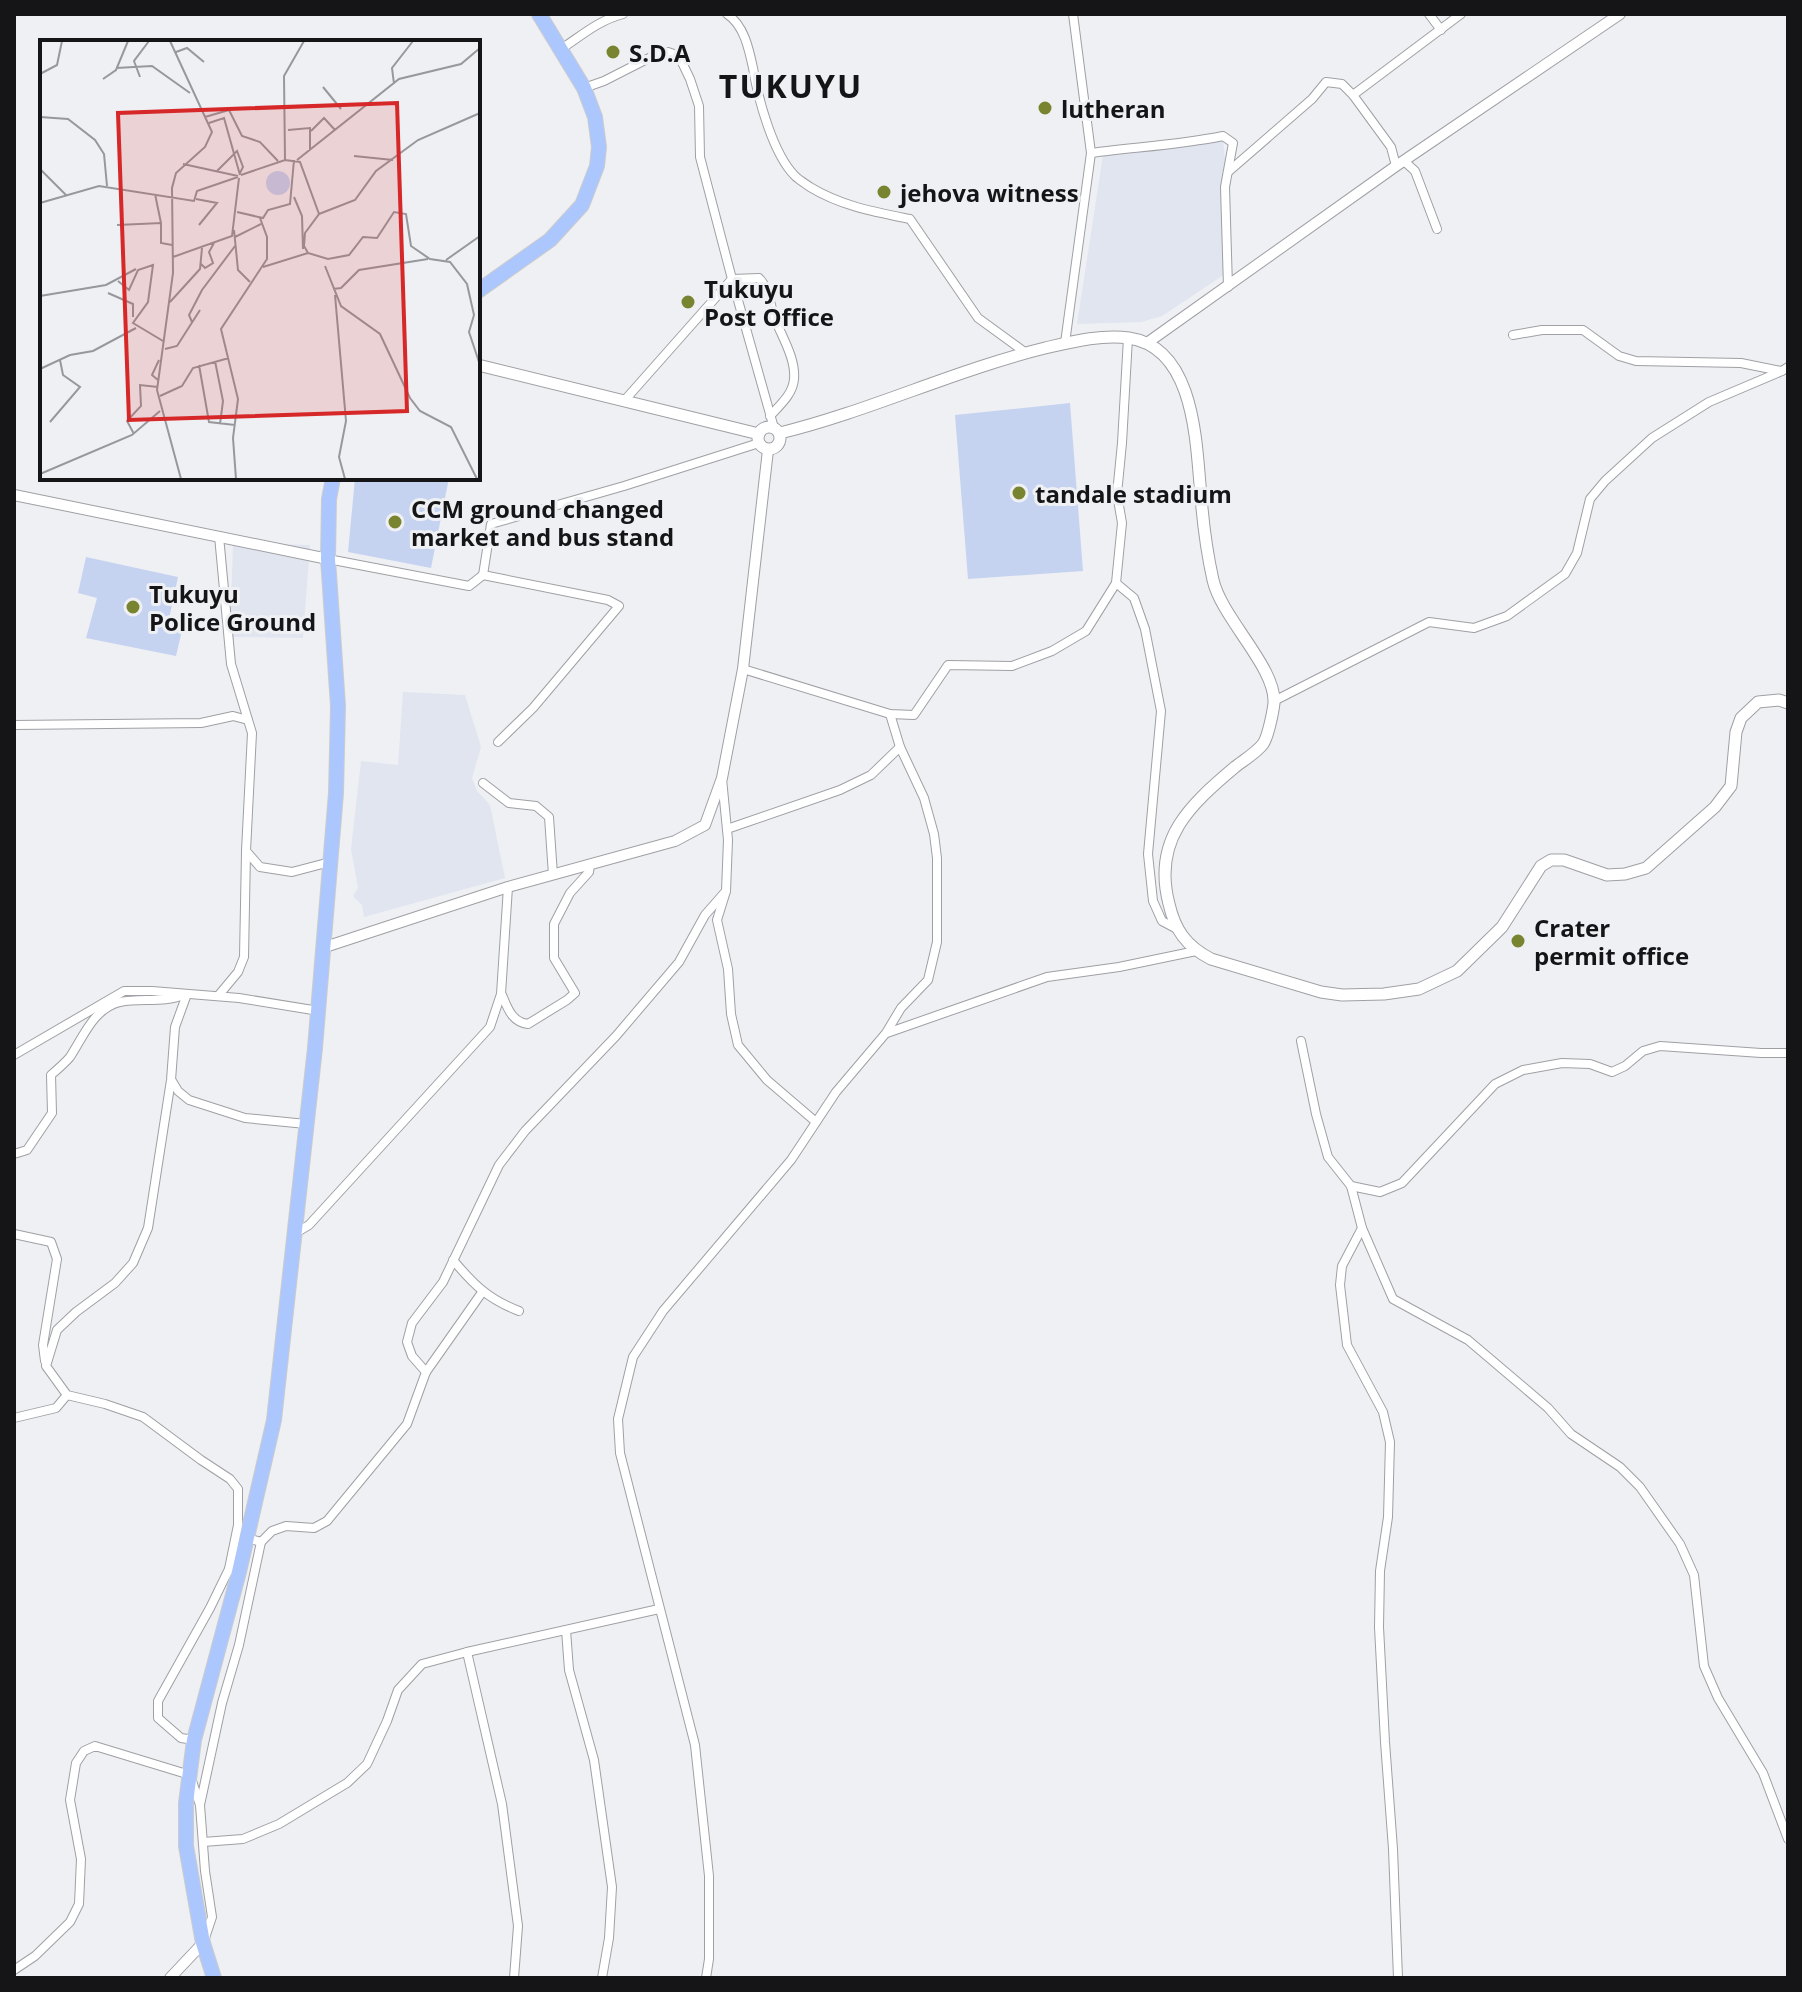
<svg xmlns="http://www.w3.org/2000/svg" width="1802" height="1992" font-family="'Open Sans',sans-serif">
	<rect width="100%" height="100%" fill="#eff0f4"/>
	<g fill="#e0e5ef">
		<path d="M1223 140 1225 159V274L1162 316 1141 322 1077 324 1103 155Z"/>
		<path d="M233 543 310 545 303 638 230 637Z"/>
		<path d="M403 692 465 695 481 747 472 778 477 791 490 805 505 878 364 917 362 905 353 896 358 888 351 849 361 761 398 765Z"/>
	</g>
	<g fill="#c6d3f0">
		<path d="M1070 403 1083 571 968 579 955 415Z"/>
		<path d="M355 478H449L431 568 348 552Z"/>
		<path d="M86 557 178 577 169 619 184 622 176 656 86 638 97 598 78 593Z"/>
	</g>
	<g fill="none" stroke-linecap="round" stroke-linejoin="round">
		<g stroke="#9fa0a4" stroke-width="10">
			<g id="minor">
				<path d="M727 14C744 25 749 49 753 68 758 99 773 154 795 176 799 180 806 184 810 187 841 206 875 212 910 219L978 318 1026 353"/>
				<path d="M1429 14 1441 30"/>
				<path d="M561 49C581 36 599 20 623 14"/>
				<path d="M584 88 604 81 657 54 668 52 679 56 690 79 699 106 700 157 732 279 774 428"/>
				<path d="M1353 95 1461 14"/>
				<path d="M1091 153C1135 147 1179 145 1223 136L1233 143 1225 187 1228 287"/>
				<path d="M1404 161 1415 171 1437 229"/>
				<path d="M1228 172 1312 99 1326 82 1342 84 1353 95 1391 147 1396 166"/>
				<path d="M1513 335 1542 330H1583L1619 356 1636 361 1741 363 1781 371"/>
				<path d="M1065 343 1091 153 1073 14"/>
				<path d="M624 401 732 279 759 278C769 288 770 305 775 319 782 337 796 359 794 379 793 394 780 405 770 416"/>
				<path d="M219 536 231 664 248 720"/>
				<path d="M328 559 469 586 483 575 491 524 624 486 759 443"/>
				<path d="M483 575 608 600 619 606 533 708 498 742"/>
				<path d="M1116 583 1134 598 1145 629 1161 711 1148 854 1153 901 1162 921 1177 929"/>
				<path d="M743 669 890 714 914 715 948 665 1012 666 1052 651 1086 631 1116 583 1122 523 1117 494 1122 443 1128 338"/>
				<path d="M1274 701 1429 622 1474 628 1507 616 1565 574 1577 553 1590 499 1605 481 1652 438 1709 402 1782 371 1788 367"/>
				<path d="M14 725 201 723 233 716 248 720 252 733 246 851 260 867 292 872 330 862"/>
				<path d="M722 779 728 840 726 891 717 920 728 969 731 1014 738 1045 767 1080 816 1122"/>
				<path d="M483 783 509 803 536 806 549 817 553 875"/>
				<path d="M727 829 840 790 871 775 900 747"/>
				<path d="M187 994 175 1027 171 1080 148 1228 133 1263 115 1283 76 1312 57 1330 46 1366 67 1395 105 1404 143 1417 201 1460 230 1479 238 1489V1525L229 1569 239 1572"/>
				<path d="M502 995C508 1009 512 1022 528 1024L567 1000 575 993 554 958V924L570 893 589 872 590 865"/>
				<path d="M218 996 238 972 244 957 246 852"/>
				<path d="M887 1033 1047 977 1119 967 1196 951"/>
				<path d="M1301 1041 1316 1114 1328 1157 1351 1186 1362 1228 1393 1299 1468 1340 1548 1408 1571 1434 1620 1467 1640 1487 1680 1544 1694 1575 1704 1666 1718 1698 1763 1773 1788 1839"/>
				<path d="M14 1055 124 991H152L239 998 319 1011"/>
				<path d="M172 1081 178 1091 189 1100 245 1118 306 1124"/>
				<path d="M14 1154 27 1150 52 1113 51 1075C58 1069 65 1063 70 1057 84 1036 93 1009 120 1002 141 998 165 1003 183 995"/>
				<path d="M1351 1186 1380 1192 1402 1183 1495 1084 1523 1070 1562 1063 1590 1064 1612 1072 1625 1066 1643 1051 1660 1046 1761 1053H1788"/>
				<path d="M1362 1228 1342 1266 1340 1285 1347 1345 1383 1412 1390 1442 1388 1517 1380 1571 1379 1627 1385 1742 1393 1849 1398 1978"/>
				<path d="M14 1234 51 1242 57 1259 43 1345 45 1361"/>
				<path d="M294 1234 309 1225 490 1027 501 994 508 887"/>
				<path d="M453 1260C474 1285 488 1299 519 1311"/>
				<path d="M426 1372 412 1356 407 1342 412 1323 443 1282 499 1165 525 1131 616 1036 679 962 705 915 726 891"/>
				<path d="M14 1418 56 1408 67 1395"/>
				<path d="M247 1538 261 1542 272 1531 286 1526 314 1528 327 1521 407 1424 426 1372 483 1291"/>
				<path d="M566 1630 569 1670 594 1760 612 1887 609 1938 602 1978"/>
				<path d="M467 1652 502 1804 518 1926 514 1978"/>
				<path d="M194 1740 181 1738 158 1718V1701L210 1608 229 1569"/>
				<path d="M200 1805 222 1703 239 1645 261 1542"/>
				<path d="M203 1842 243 1839 279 1824 347 1783 367 1764 387 1721 398 1690 422 1664 467 1652 659 1609"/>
				<path d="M14 1970 35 1956 70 1922 79 1904 81 1859 70 1800 76 1763 84 1751 95 1746 190 1775 200 1805 205 1871 212 1917 205 1938"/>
				<path d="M706 1978 709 1959V1876L695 1745 620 1453 618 1419 633 1357 663 1311 791 1160 836 1092 886 1033 901 1008 928 980 937 942V858L934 834 924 798 900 747 890 714"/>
			</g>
		</g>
		<g stroke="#9fa0a4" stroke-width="12">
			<g id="tertiary">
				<path d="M1147 343 1396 166 1620 14"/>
				<path d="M14 495 328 559"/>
				<path d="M322 948 508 887 675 841 705 825 722 778 743 669 768 450"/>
				<path d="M170 1978 203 1943"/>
			</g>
		</g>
		<g stroke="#9fa0a4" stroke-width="13">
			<g id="secondary">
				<path d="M478 365 759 434"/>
				<circle cx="769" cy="438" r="11"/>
				<path d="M780 433C870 411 955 370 1045 348 1071 342 1102 334 1129 338 1196 348 1196 445 1201 496 1203 523 1207 553 1213 580 1222 619 1276 667 1274 703 1273 712 1268 737 1263 744 1256 753 1244 760 1235 767 1190 805 1152 839 1169 904 1175 930 1186 946 1211 959L1321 992 1342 995 1384 994 1419 989 1457 971 1502 927 1541 866 1551 860H1564L1607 875 1625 874 1646 868 1715 807 1731 786 1736 732 1741 718 1758 702 1779 700 1788 703"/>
			</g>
		</g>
		<g stroke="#ccc" stroke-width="16">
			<g id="trunk">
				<path d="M478 291 550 240 582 205 597 166 599 147 595 117 584 88 539 14"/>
				<path d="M214 1978 203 1943 186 1846V1803L194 1740 239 1572 274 1420 315 1048 336 793 338 706 328 559 329 499 333 478"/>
			</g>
		</g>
		<use href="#minor" stroke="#fff" stroke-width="8"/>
		<use href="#tertiary" stroke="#fff" stroke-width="10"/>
		<use href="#secondary" stroke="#fff" stroke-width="11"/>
		<use href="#trunk" stroke="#acc6fe" stroke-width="14"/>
	</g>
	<g fill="#798431" stroke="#eff0f4" stroke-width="3">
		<circle cx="613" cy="52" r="8"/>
		<circle cx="1045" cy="108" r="8"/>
		<circle cx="884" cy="192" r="8"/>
		<circle cx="688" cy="302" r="8"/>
		<circle cx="1019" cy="493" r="8"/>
		<circle cx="395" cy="522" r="8"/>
		<circle cx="133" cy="607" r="8"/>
		<circle cx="1518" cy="941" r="8"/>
	</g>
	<g text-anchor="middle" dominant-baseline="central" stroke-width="6" stroke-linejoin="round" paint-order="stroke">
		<g font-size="24" font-weight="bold" fill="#151517" stroke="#eff0f4" text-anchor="start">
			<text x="629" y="52">S.D.A</text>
			<text x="1061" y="108">lutheran</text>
			<text x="900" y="192">jehova witness</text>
			<text x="704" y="288">Tukuyu<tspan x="704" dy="28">Post Office</tspan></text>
			<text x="1035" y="493">tandale stadium</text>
			<text x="411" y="508">CCM ground changed<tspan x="411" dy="28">market and bus stand</tspan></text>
			<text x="149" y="593">Tukuyu<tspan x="149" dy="28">Police Ground</tspan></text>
			<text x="1534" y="927">Crater<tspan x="1534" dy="28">permit office</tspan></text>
		</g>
		<g font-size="32" font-weight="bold" letter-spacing="2" fill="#151517" stroke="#eff0f4">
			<text x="791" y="85">TUKUYU</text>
		</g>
	</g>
	<g transform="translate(40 40)">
		<rect width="440" height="440" fill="#eff0f4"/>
		<path d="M226 143a12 12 0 1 1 24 0a12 12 0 1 1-24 0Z" fill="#c6d3f0"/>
		<path fill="none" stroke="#98989c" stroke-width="2" d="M130 1 172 92 165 107 136 133 132 148 133 233 117 350 141 439M136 12 147 8 164 22M76 28 112 26 150 53M0 34 17 25 22 1M100 37 94 21 109 1M63 39 76 30 88 1M354 44 352 28 373 1M283 47 301 69M0 77 28 79 55 100 64 114 67 146M165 77 189 70 202 96 220 102 238 121M169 83 184 78 200 135M248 90 270 88V110M271 91 284 78 295 90M314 116 353 120M245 120 244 36 264 1M257 120 359 39 421 24 440 8M143 124 198 136M0 129 27 156M177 131 197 111 203 127 200 133M201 135 245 120 260 122 279 174 265 193 264 206 268 213 288 219 309 215 323 197 337 198 354 172 366 174 371 206 390 219 410 222 427 244 434 275 429 292 440 325M115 154 121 183M254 157 262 176 263 209M156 159 177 163 159 185M0 163 59 146 154 161 157 151 198 137M197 172 223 178 228 170 250 164 254 120M279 174 315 160 336 131 378 100 440 73M77 185 121 183V203L132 205M194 190 198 230 210 242M195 197 221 184M133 217 192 196 199 138M406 220 440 196M161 224 165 228 173 223 169 212 174 203M285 226 301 266 340 294 370 358 380 371 411 387 437 439M223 227 268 213M78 241 89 250 98 230 113 225 108 262 93 283 123 301M293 249 301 248 319 230 388 219M68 253 93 264V277M295 255 306 381 299 417 305 439M0 256 66 245 96 229M130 262 160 229 162 208M152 282 149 275 162 250 195 206M125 309 137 306 160 270M175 321 183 361 180 384M159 325 169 382 195 385M0 329 30 315 53 311 96 288M118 340 112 335 119 320M120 356 142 346 153 328 189 318M10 382 40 347 23 335 20 320M94 394 87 381 101 366 100 345 118 347M0 434 92 395 120 371M196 439 193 398 198 359 181 289 227 219V197L220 178"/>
		<path fill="#d62828" fill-opacity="0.15" stroke="#d62828" stroke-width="4" d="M357 63 367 371 89 380 78 73Z"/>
		<rect width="440" height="440" fill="none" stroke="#151517" stroke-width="4"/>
	</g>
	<rect width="1802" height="1992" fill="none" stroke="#151517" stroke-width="32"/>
</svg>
